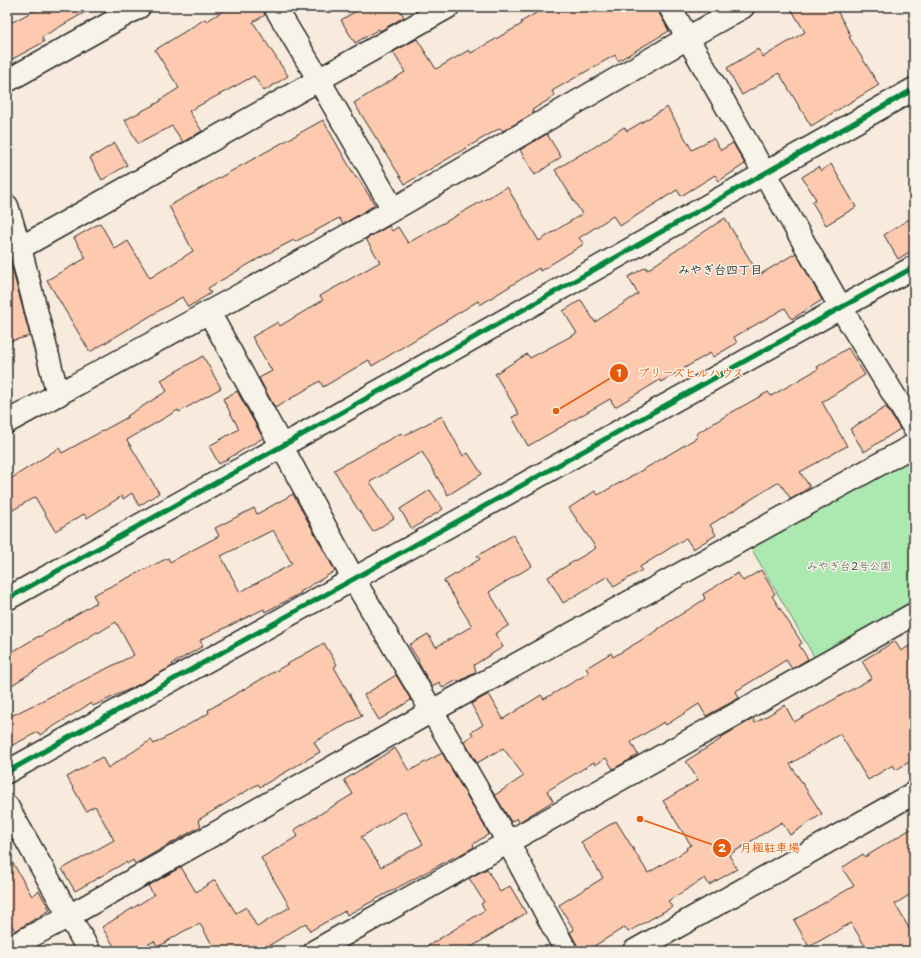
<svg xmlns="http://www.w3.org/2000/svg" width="921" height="958" font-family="'Shantell Sans','Klee One',sans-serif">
	<rect width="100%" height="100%" fill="#f8ebdd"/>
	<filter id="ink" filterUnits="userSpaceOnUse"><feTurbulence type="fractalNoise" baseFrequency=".025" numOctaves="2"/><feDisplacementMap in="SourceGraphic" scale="8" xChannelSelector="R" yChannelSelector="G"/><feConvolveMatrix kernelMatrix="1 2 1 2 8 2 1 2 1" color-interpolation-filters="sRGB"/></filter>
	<g filter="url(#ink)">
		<path fill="#abe9b0" stroke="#6b8a6e" d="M901 461 913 468 914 470V603L816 660 751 548Z"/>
		<g fill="#fecaaf" stroke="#2b2b2b" fill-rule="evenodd">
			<path d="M41 7H94L42 37 44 42 7 62V25Z"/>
			<path d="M229 7H263L265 15 253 22 288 76 264 91 254 76 189 111 202 131 183 142 172 126 138 144 125 120 161 101 160 100 179 88 155 50 205 19 207 21Z"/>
			<path d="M363 7H398L404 17 380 31 379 29 355 43 341 20Z"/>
			<path d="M546 7H658L659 13 669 31 618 61 615 55 552 91 555 96 532 110 534 113 503 131 500 128 405 184 354 103 405 72 393 52 417 39 436 69 469 50 471 53 522 24 521 22Z"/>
			<path d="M790 7H835L851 36 849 37 879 85 811 126 779 73 742 95 727 68 758 49 763 57 805 32Z"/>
			<path d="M667 107 692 150 713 138 721 150 733 143 745 164 719 181 715 175 681 196 677 190 620 226 613 216 579 238 584 244 540 271 539 268 480 305 478 301 372 366 369 360 323 387 320 381 275 408 259 378 272 371 252 337 278 322 280 326 323 300 320 296 380 262 366 239 389 226 392 231 398 227 408 243 507 187 539 241 582 214 555 170 586 151 587 152 624 127 627 131Z"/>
			<path d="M323 120 356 178H358L375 205 343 224 339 218 295 242 294 240 263 256 208 288 211 293 188 307 182 297 90 352 47 280 86 258 74 238 100 223 115 249 128 241 150 278 193 251 169 206Z"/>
			<path d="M547 134 561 157 535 175 520 150Z"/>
			<path d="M115 143 127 165 102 180 90 158Z"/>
			<path d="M831 164 856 207 826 225 812 202 816 199 802 177 818 167 821 171Z"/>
			<path d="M914 216V249L898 259 884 235Z"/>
			<path d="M725 218 759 275 796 253 822 300 792 319 785 308 734 337 737 343 713 357 710 353 661 382 660 380 615 407 610 399 528 446 512 417 519 414 495 374 527 354 530 358 577 333 563 311 581 300 595 322 638 294 628 277 646 267 647 270Z"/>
			<path d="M12 268 30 336 7 342V269Z"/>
			<path d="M848 348 865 375 822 402 847 446 800 472 810 487 791 499 779 482 710 525 716 535 693 549 686 538 640 567 642 570 614 587 608 576 563 603 548 577 596 548 569 508 595 491 598 495 653 464 698 437 696 434 727 415 768 392 771 396 818 369 817 367Z"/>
			<path d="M203 356 221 388 179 412 178 410 127 440 159 493 139 506 132 493 123 499 122 496 87 518 84 514 55 531 35 497 13 510 7 499V481L59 448 62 453 128 417 127 416 167 391 161 380Z"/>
			<path d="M237 391 263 438 219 464 209 446 239 429 223 399Z"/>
			<path d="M886 407 900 429 864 452 850 429Z"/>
			<path d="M442 416 463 456 468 453 482 474 448 495 422 452 370 482 394 518 373 532 355 505 334 470 401 433 403 436Z"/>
			<path d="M430 490 443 509 412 529 400 509Z"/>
			<path d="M293 494 335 571 300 592 301 593 265 612 264 609 200 640 203 646 172 664 173 666 132 688 93 706 91 703 40 735 38 732 7 748V718L134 655 116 622 98 633 97 632 7 688V655L39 636V637L97 602 93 595 168 558 170 562 219 536 215 528 254 508 257 514ZM273 530 292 564 240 592 221 556Z"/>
			<path d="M513 535 532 566 489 592 509 625 495 634 503 647 474 665 476 672 458 682 457 680 443 688 439 682 432 687 418 662 419 661 409 645 428 634 436 647 472 626 444 581 480 559 477 556Z"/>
			<path d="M761 570 775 594 772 596 802 643 799 645 808 659 792 669 786 660 736 691 739 698 706 716 699 704 666 725 664 722 631 742 638 755 613 769 606 758 595 765 594 762 547 791 553 801 519 822 517 818 511 822 495 795 524 776 503 748 477 763 464 741 473 735 471 732 483 725 471 704 489 694 503 719 541 695 544 699 589 673 586 668 611 653 613 657 658 630V629L705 599 703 594 738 573 743 581Z"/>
			<path d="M895 641 901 651 914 643V759L896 770 893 765 868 780 840 734 790 764 822 814 790 835 782 822 729 855 737 869 709 885 705 878 668 901 672 907 628 932 625 927 586 951H578L577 945 570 932 574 930 559 905 603 878 581 842 616 821 648 873 687 850 686 848 691 845 663 801 698 780 686 761 721 739 720 738 753 719 755 723 785 705 794 722 872 678 862 661Z"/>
			<path d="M324 643 337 665 334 667 362 716 314 742 320 752 260 787 258 784 198 820 201 826 135 864 133 860 127 864 126 862 75 891 62 869 114 840 95 806 86 811 67 777 102 757 108 768 151 740 154 744 209 713 208 710Z"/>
			<path d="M396 675 411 700 379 720 364 695Z"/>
			<path d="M395 748 409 771 442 753 489 834 473 844 474 847 456 857V856L347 915 345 911 310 931 306 923 260 951H216L200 924 184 931 158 947 154 941 137 951H117L102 927 154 895 148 886 181 867 196 892 215 880 236 913 246 907 257 927 290 907 261 858 298 836 294 830 353 794 344 780ZM405 811 423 844 381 867 361 837Z"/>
			<path d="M914 827V892L895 904 914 937V951H868L851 923 809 947 794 920 854 886 842 868 863 854 865 857Z"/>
			<path d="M7 853 32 896 39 891 50 910 15 931 7 917Z"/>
			<path d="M487 869 500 892 510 886 526 913 465 951H420L485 910 481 904 484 902 469 878Z"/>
		</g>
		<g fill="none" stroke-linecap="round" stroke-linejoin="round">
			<g stroke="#2b2b2b" stroke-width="25">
				<g id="minor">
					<path d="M275 7 319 80 393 209"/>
					<path d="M670 7 841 308 914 428"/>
					<path d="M7 81 139 7"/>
					<path d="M7 206 20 248 58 395"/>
					<path d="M20 248 448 7"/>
					<path d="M209 312 354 580 432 711 508 842 566 951"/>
					<path d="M7 422C136 352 266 282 394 209 510 142 625 72 743 7"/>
					<path d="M7 599 282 446 914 89"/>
					<path d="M7 772 914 267"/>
					<path d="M7 806 89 951"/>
					<path d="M7 949 69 916 432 711 914 445"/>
					<path d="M315 951 914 614"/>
				</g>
			</g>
			<g stroke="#2b2b2b" stroke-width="25">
				<path id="tertiary" d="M634 951 914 793"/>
			</g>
			<use href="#minor" stroke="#f7f3e8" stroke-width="22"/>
			<use href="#tertiary" stroke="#f7f3e8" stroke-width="22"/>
			<g stroke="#f7f3e8" stroke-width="8">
				<g id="cycleway">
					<path d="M7 599 282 446 914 89"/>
					<path d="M7 772 914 267"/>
				</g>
			</g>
			<use href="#cycleway" stroke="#00873e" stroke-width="5"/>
		</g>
	</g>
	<g text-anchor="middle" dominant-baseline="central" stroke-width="3" stroke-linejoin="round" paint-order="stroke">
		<g font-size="11" fill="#4b5a4c" stroke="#f7f3e8">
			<text x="849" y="566">みやぎ台2号公園</text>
		</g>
		<g font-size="12" font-weight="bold" fill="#2b2b2b" stroke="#f7f3e8">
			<text x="720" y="270">みやぎ台四丁目</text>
		</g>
	</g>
	<path fill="none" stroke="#e8590c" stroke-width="1.5" d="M556 411L619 373M640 819L722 848"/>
	<g fill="#e8590c" stroke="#f7f3e8" stroke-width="1.5">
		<circle cx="556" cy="411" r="4"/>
		<circle cx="640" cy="819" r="4"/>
		<circle cx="619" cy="373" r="10"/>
		<circle cx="722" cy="848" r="10"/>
	</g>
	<g font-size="12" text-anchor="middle" font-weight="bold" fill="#fff">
		<text x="619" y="377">1</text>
		<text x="722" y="852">2</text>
	</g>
	<g font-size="12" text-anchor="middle" font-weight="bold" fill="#e8590c" stroke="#f7f3e8" stroke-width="3" stroke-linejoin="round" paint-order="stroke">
		<text x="691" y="377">ブリーズヒルハウス</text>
		<text x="770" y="852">月極駐車場</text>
	</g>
	<rect width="921" height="958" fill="none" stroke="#f7f3e8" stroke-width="24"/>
	<rect x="12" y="12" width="897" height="934" fill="none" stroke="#2b2b2b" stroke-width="1.5" filter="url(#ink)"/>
</svg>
